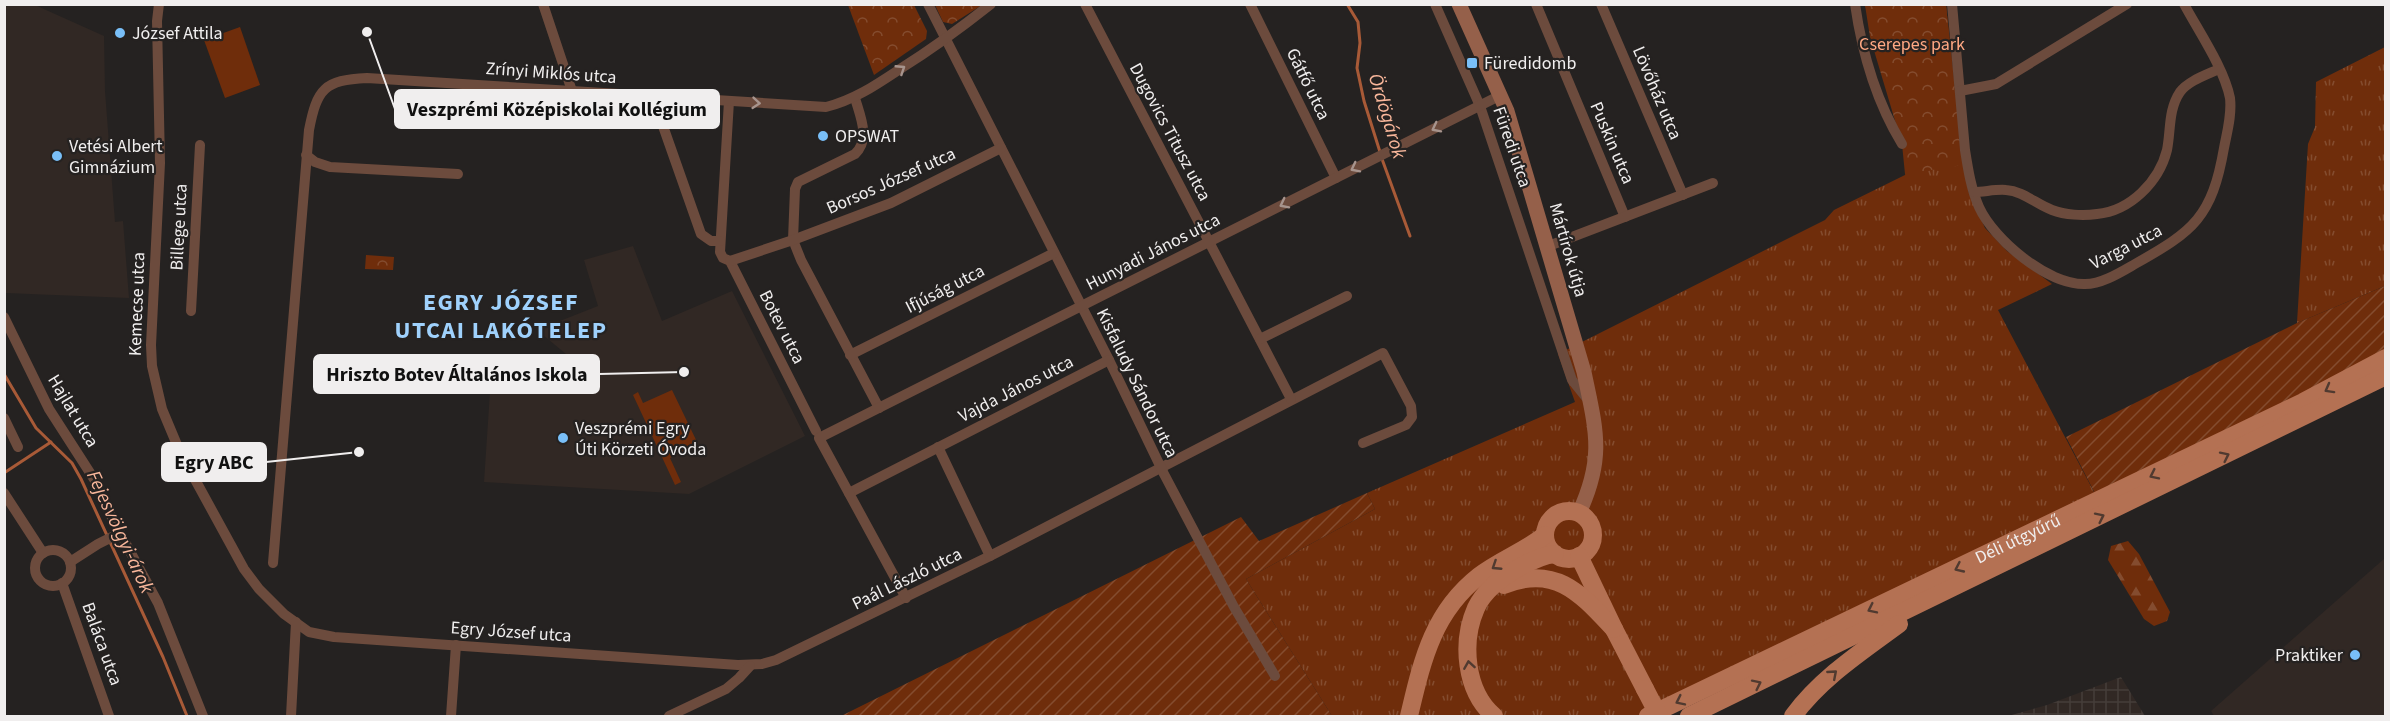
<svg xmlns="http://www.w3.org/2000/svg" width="2390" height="721" font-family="'Source Sans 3',sans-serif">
	<defs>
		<pattern id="industrial-grid" width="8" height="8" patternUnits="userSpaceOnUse" patternTransform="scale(1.5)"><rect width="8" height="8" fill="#312824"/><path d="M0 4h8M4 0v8" fill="none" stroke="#453d39"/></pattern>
		<pattern id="grass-tufts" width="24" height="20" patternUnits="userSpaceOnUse" patternTransform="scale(1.5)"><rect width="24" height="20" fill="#6f2d0b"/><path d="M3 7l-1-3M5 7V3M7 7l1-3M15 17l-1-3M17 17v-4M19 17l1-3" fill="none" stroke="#844c2f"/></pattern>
		<pattern id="forest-firs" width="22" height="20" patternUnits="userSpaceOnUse" patternTransform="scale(1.5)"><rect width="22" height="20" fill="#6f2d0b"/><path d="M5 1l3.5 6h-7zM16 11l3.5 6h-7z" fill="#844c2f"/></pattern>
		<pattern id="park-crowns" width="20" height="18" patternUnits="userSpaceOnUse" patternTransform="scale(1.5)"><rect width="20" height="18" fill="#6f2d0b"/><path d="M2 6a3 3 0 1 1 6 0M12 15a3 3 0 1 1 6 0" fill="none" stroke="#844c2f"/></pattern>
		<pattern id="garden-furrows" width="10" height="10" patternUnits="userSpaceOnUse" patternTransform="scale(1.5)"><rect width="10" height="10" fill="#6f2d0b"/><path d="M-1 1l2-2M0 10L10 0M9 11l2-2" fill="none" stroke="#844c2f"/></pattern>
	</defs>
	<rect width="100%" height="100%" fill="#252221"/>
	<g fill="#312824">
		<path d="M5 4 35 5 104 36 105 91 115 222 123 221 129 298 5 293Z"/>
		<path d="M633 246 662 321 732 291 805 436 689 494 484 482 490 392 529 394 578 364 537 330 598 306 584 260Z"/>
		<path d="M2385 558V716H2214L2211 711Z"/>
	</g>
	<path fill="url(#industrial-grid)" d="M2121 677 2145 716H2008L2047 705Z"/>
	<g fill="url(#grass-tufts)">
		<path d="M1865 5H1946L1963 165 1969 193 1985 228 2007 251 2052 284 1998 310 2104 511 1652 716H1332L1246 579 1375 509 1367 493 1575 402 1558 354 1825 220 1834 210 1905 175 1908 158Z"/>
		<path d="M2385 47V286L2297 323 2308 144 2315 127 2316 82Z"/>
	</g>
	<path fill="url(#forest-firs)" d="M2128 541 2139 554 2170 612 2167 621 2154 626 2144 619 2108 560 2111 546Z"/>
	<g fill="url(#park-crowns)">
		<path d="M848 5H914L927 31 926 39 874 75Z"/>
		<path d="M935 5H982L952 24 943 22Z"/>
		<path d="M1865 5H1946L1963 165 1905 174 1902 144 1870 37Z"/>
		<path d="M366 255 394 257 393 270 365 269Z"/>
	</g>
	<g fill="url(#garden-furrows)">
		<path d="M2385 286V370L2104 511 2066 437 2297 323Z"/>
		<path d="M1367 493 1375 509 1246 579 1332 716H841L1241 517 1259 541Z"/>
	</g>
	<g fill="#6f2d0b">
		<path d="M240 27 260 85 225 98 204 40Z"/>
		<path d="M672 390 698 444 670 458 681 482 675 485 633 395 638 392 643 403Z"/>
	</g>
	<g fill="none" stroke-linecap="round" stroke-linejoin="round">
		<g stroke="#a85a37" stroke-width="3">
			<path d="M1347 4 1358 22 1360 43 1357 68 1364 101 1380 152"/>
			<path d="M1382 159 1410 236"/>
			<path d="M4 374 36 428 72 463 81 479 163 657 187 716"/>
			<path d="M4 473 51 442"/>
		</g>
		<g stroke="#6c4b3d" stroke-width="10">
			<path d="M159 4 157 21 160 163 151 345 152 366 162 409 180 452 244 569 259 589 284 614 309 632 334 637 738 665 762 664 776 660 990 556 1383 353 1411 406 1412 417 1406 425 1363 443"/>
			<path d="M543 4 572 91"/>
			<path d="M928 4 1109 360 1164 474 1234 607 1275 676"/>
			<path d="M1085 4 1291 399"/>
			<path d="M1250 4 1336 178"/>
			<path d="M1435 4 1480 106 1572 380 1588 400"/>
			<path d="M1536 4 1625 217"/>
			<path d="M1601 4 1683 195"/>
			<path d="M1855 4C1862 53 1876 101 1902 144"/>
			<path d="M1952 4 1965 150C1968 169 1971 189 1979 207 1994 240 2048 285 2085 284 2102 284 2121 272 2135 264 2194 231 2212 217 2224 148 2227 132 2232 115 2230 98 2224 68 2199 32 2184 4"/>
			<path d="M1960 91 1996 84 2127 4"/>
			<path d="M855 98C860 116 871 139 855 154L798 182 795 189 793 240 801 260 879 408"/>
			<path d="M729 101 720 252 723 258 730 261 816 431"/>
			<path d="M657 109 701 234 711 241H720"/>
			<path d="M306 155 315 162 330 167 458 174"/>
			<path d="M1974 192C1984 192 1996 189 2006 190 2023 191 2036 204 2052 210 2065 215 2083 216 2097 214 2130 211 2159 182 2167 150 2171 130 2168 110 2180 92 2188 81 2206 75 2219 69"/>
			<path d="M1546 247 1713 183"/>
			<path d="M730 261 793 240 891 203 1001 148"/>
			<path d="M191 311 200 145"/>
			<path d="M4 317 49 409 94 479 113 520 158 603 203 716"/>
			<path d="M1260 339 1347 296"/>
			<path d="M850 355 1054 253"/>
			<path d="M4 418 18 447"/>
			<path d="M938 447 990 556"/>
			<path d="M4 493 43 553"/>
			<path d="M849 493 1109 360"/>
			<circle cx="53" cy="568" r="18"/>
			<path d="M70 562 98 544 120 533"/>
			<path d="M273 563 309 130C317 89 324 80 367 78L826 107C854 100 876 85 900 69 932 49 962 27 991 4"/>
			<path d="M62 583 109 716"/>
			<path d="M906 598 819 438 1501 95"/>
			<path d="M291 716 296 622"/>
			<path d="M451 716 456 645"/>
			<path d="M669 716 726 689 739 678 750 666"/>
		</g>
		<path stroke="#95604a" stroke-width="15" d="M1459 4 1507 111 1584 372C1596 430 1605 457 1579 513"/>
		<g stroke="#b47153" stroke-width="18">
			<circle cx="1569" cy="535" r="24"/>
			<path d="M1579 556 1614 629 1645 689"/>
			<path d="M1504 585C1556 564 1581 594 1614 629"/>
			<path d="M1409 716C1422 662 1432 613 1479 576 1500 560 1525 551 1545 535"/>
			<path d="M1494 716C1465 691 1461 642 1476 608 1484 590 1504 576 1520 567 1531 561 1543 555 1555 554"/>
			<path id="s1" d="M1648 716 2303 402 2386 358"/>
			<path d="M1689 716 2386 376"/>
			<path d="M1793 716C1821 678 1861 652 1899 624"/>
		</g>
		<path stroke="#b47153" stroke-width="18" d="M1645 689 1659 716"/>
	</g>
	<defs><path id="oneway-chevron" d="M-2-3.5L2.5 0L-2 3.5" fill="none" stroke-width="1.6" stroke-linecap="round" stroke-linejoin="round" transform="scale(1.5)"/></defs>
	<g stroke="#a7948d">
		<use href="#oneway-chevron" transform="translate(901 69) rotate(-33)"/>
		<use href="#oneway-chevron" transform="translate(756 103) rotate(5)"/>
		<use href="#oneway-chevron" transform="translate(1436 128) rotate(153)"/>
		<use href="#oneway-chevron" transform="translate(1355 168) rotate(153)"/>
		<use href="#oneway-chevron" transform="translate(1284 204) rotate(153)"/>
	</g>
	<g stroke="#503a30">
		<use href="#oneway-chevron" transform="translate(2329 389) rotate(151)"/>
		<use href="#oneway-chevron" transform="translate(2225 456) rotate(-26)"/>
		<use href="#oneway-chevron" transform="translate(2154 475) rotate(154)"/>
		<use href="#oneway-chevron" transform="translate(2100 517) rotate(-26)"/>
		<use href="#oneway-chevron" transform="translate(1496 566) rotate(147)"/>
		<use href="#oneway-chevron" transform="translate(1959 568) rotate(155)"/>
		<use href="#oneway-chevron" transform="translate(1872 609) rotate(154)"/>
		<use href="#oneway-chevron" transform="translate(1469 665) rotate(-99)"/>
		<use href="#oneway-chevron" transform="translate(1833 674) rotate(-41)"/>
		<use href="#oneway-chevron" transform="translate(1757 684) rotate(-26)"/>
		<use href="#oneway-chevron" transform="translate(1680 701) rotate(154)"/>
	</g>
	<g fill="#79bff8" stroke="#252221" stroke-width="2">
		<circle cx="120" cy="33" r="6"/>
		<rect x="1466" y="57" width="12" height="12" rx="3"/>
		<circle cx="823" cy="136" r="6"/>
		<circle cx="57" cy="156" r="6"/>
		<circle cx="563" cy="438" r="6"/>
		<circle cx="2355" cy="655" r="6"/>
	</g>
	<g text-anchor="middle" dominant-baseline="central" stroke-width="4.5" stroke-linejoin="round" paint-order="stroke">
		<g font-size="18" fill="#f0eeee" stroke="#252221" text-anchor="start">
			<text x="132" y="33">József Attila</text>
			<text x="1484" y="63">Füredidomb</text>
			<text x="835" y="136">OPSWAT</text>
			<text x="69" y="146">Vetési Albert<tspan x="69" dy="21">Gimnázium</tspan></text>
			<text x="575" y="428">Veszprémi Egry<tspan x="575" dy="21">Úti Körzeti Óvoda</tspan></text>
			<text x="2343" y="655" text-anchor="end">Praktiker</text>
		</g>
		<g font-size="18" fill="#ffa883" stroke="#252221">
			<text x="1912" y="44">Cserepes park</text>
		</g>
		<g font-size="18" fill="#f0eeee" stroke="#252221">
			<text transform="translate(551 73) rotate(4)">Zrínyi Miklós utca</text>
			<text transform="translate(1308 84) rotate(64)">Gátfő utca</text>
			<text transform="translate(1657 93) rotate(67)">Lövőház utca</text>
			<text transform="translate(1170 132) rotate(62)">Dugovics Titusz utca</text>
			<text transform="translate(1612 143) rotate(67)">Puskin utca</text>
			<text transform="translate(1512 147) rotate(71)">Füredi utca</text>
			<text transform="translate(891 181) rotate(-24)">Borsos József utca</text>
			<text transform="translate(179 227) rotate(-87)">Billege utca</text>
			<text transform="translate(2126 247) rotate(-27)">Varga utca</text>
			<text transform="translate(1568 250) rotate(74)">Mártírok útja</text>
			<text transform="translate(1153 252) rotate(-27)">Hunyadi János utca</text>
			<text transform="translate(945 289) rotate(-27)">Ifjúság utca</text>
			<text transform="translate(137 304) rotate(-88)">Kemecse utca</text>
			<text transform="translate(782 327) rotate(63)">Botev utca</text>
			<text transform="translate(1137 383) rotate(64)">Kisfaludy Sándor utca</text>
			<text transform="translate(1016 389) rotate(-27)">Vajda János utca</text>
			<text transform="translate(73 411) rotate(59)">Hajlat utca</text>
			<text stroke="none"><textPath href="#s1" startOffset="410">Déli útgyűrű</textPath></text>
			<text transform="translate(907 579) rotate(-26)">Paál László utca</text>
			<text transform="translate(511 632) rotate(4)">Egry József utca</text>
			<text transform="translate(102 644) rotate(70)">Baláca utca</text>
		</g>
		<g font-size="20" font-style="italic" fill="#f9b79b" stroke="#252221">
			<text transform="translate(1387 116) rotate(73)">Ördögárok</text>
			<text transform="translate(120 532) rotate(65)">Fejesvölgyi-árok</text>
		</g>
		<g font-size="24" font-weight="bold" letter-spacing="1.5" fill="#9fd1fc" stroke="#252221">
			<text x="501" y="302">EGRY JÓZSEF<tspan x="501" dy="28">UTCAI LAKÓTELEP</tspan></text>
		</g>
	</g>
	<path fill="none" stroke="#f0eeee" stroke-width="2" d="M367 32L395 109M684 372L599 374M359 452L266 462"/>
	<g fill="#f0eeee" stroke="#252221" stroke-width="2">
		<circle cx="367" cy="32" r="6"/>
		<circle cx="684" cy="372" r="6"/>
		<circle cx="359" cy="452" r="6"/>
	</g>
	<g fill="#f0eeee" stroke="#f0eeee" stroke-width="2">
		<rect x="395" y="90" width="324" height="38" rx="6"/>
		<rect x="314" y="355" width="285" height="38" rx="6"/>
		<rect x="162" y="443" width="104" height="38" rx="6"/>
	</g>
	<g font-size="20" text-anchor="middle" font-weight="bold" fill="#111">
		<text x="557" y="116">Veszprémi Középiskolai Kollégium</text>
		<text x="457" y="381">Hriszto Botev Általános Iskola</text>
		<text x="214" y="469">Egry ABC</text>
	</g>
	<rect width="2390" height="721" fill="none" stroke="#f0eeee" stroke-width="12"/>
</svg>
